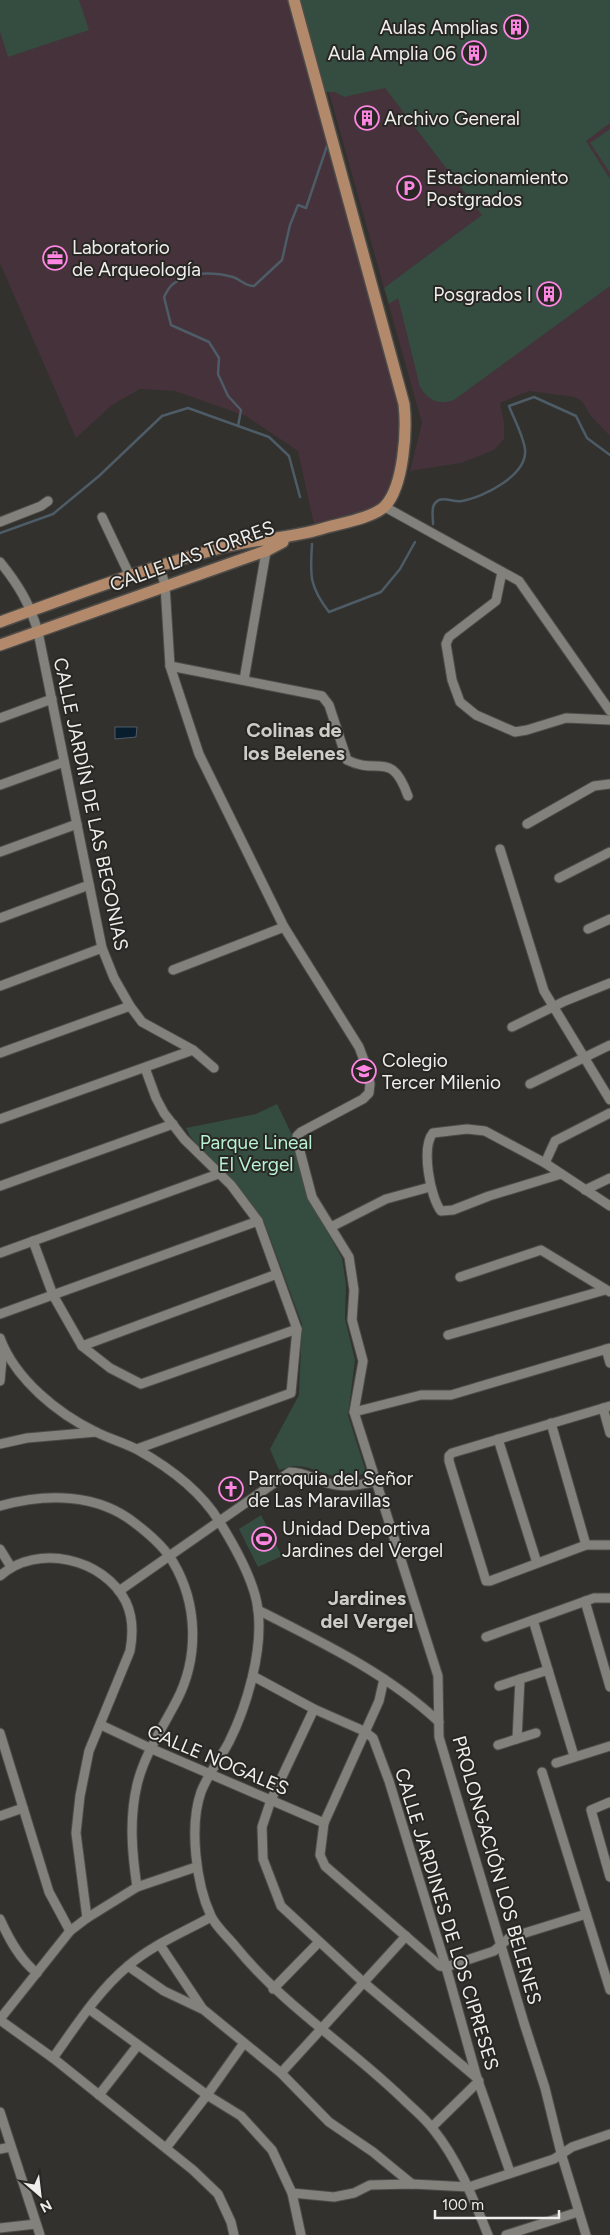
<svg xmlns="http://www.w3.org/2000/svg" width="610" height="2235" font-family="Figtree,sans-serif">
	<rect width="100%" height="100%" fill="#32312d"/>
	<g fill="#45323a">
		<path d="M0 0H287L351 215 401 404 403 435 390 496 377 506 314 525 298 451 246 416 175 391 140 389 112 405 76 438 0 263Z"/>
		<path d="M303 0H610V436L590 415 582 401 574 397 529 391 500 403 504 423V439L494 450 461 463 410 471 422 423Z"/>
	</g>
	<g fill="#344d40">
		<path d="M0 0H79L89 30 8 57 0 32Z"/>
		<path d="M299 0H610V123L586 141 610 179V286L454 400C438 405 429 401 420 387L398 298 389 304 384 288 482 215 385 88 344 97 335 92H325Z"/>
		<path d="M610 129V173L590 143Z"/>
		<path d="M277 1104 293 1137 308 1198 342 1258 346 1284 345 1319 355 1360 348 1415 366 1472C339 1488 321 1466 294 1466 289 1466 284 1469 279 1470L270 1449 299 1395 302 1324 263 1219 190 1136 186 1128 256 1114Z"/>
		<path d="M261 1515 282 1556 258 1567 239 1529Z"/>
	</g>
	<path fill="#081d2e" stroke="#4d5c67" d="M115 727H137L136 737 115 739Z"/>
	<g fill="none" stroke-linecap="round" stroke-linejoin="round">
		<g stroke="#4d5c67" stroke-width="2.5">
			<path d="M238 426 241 410 228 396 218 374 219 358 209 342 171 325 164 297C166 293 169 287 173 284 189 271 214 272 233 277 242 280 244 286 254 286L282 260 290 225 298 205 306 208 327 146"/>
			<path d="M433 524C433 516 430 504 439 500 446 497 455 503 462 501 484 497 528 475 525 449 523 435 514 419 509 406L534 397 576 416 587 438 610 455"/>
			<path d="M0 533 53 514 99 476 162 416 188 408 269 437 289 456 300 497"/>
			<path d="M312 544C310 575 309 586 329 612L381 592 400 569 415 542"/>
		</g>
		<g stroke="#4d4c49" stroke-width="11">
			<g id="minor">
				<path d="M385 507 519 581 610 711"/>
				<path d="M102 517 130 576"/>
				<path d="M0 522 41 506 48 501"/>
				<path d="M0 562C18 584 30 604 38 632L102 948 114 978 130 1006 142 1022 193 1050 214 1068"/>
				<path d="M160 567 165 585 170 666 199 754 284 927 359 1047 368 1071 370 1084 369 1093 363 1099 301 1132 297 1136V1140L312 1197 349 1257 354 1290 352 1320 363 1361 354 1412 438 1676 439 1737 524 2023 545 2088 561 2153 586 2235"/>
				<path d="M502 572 496 601 449 637 446 644 452 680 460 702 476 715 515 732 527 730 566 718 610 720"/>
				<path d="M170 666 322 696 329 705 347 760C379 776 391 749 408 796"/>
				<path d="M244 680 267 546"/>
				<path d="M0 718 52 699"/>
				<path d="M0 785 64 762"/>
				<path d="M527 824 594 786 610 784"/>
				<path d="M500 849 544 991 610 1100"/>
				<path d="M0 852 77 824"/>
				<path d="M559 878 610 852"/>
				<path d="M0 918 89 885"/>
				<path d="M588 929 610 919"/>
				<path d="M173 970 284 927"/>
				<path d="M0 986 102 948"/>
				<path d="M512 1027 565 1001 610 983"/>
				<path d="M0 1053 130 1006"/>
				<path d="M530 1084 610 1045"/>
				<path d="M0 1119 193 1050"/>
				<path d="M545 1163 555 1141 610 1113"/>
				<path d="M561 1174 489 1196 453 1210 441 1211C430 1197 421 1147 433 1133L467 1129 485 1131 545 1163 610 1206"/>
				<path d="M0 1186 173 1124"/>
				<path d="M585 1190 610 1178"/>
				<path d="M331 1227 386 1199 430 1187"/>
				<path d="M33 1241 53 1295 82 1346 110 1368 141 1384 297 1329"/>
				<path d="M0 1253 221 1173"/>
				<path d="M460 1277 541 1250 610 1292"/>
				<path d="M0 1314 258 1221"/>
				<path d="M448 1335 605 1290"/>
				<path d="M0 1338C15 1379 58 1414 96 1432 110 1439 125 1443 138 1450 170 1468 200 1490 219 1521 234 1545 255 1581 258 1610 263 1651 247 1706 229 1742 220 1759 208 1774 201 1792 189 1826 196 1884 211 1916 216 1927 228 1937 236 1947 283 2005 347 2045 401 2097 411 2107 424 2117 433 2129 458 2160 473 2198 488 2235"/>
				<path d="M82 1346 277 1274"/>
				<path d="M606 1349 610 1363"/>
				<path d="M0 1381 3 1348"/>
				<path d="M610 1406 452 1453 449 1456V1461L486 1581H490L586 1545H610"/>
				<path d="M603 1408 610 1433"/>
				<path d="M354 1412 421 1395H451L610 1348"/>
				<path d="M551 1423 586 1545"/>
				<path d="M498 1439 537 1563"/>
				<path d="M0 1444 27 1438 96 1432"/>
				<path d="M137 1449 291 1393 297 1329 258 1221 231 1185 184 1139 164 1113 156 1098 145 1068"/>
				<path d="M0 1506C46 1493 98 1493 136 1524 149 1534 165 1548 173 1562 198 1604 199 1657 177 1700 163 1727 144 1755 137 1785 129 1819 132 1853 137 1887"/>
				<path d="M0 1549 11 1567"/>
				<path d="M0 1576C37 1543 104 1558 126 1602 133 1617 133 1635 130 1651L89 1751 80 1796 76 1833 87 1918"/>
				<path d="M119 1591 290 1472C303 1472 312 1478 324 1482 342 1488 358 1486 376 1481"/>
				<path d="M585 1601 610 1687"/>
				<path d="M258 1610C321 1642 387 1673 439 1722"/>
				<path d="M533 1620 574 1756"/>
				<path d="M486 1637 594 1598H610"/>
				<path d="M253 1676 314 1709 364 1731 373 1738 389 1781 446 1967 477 2078 510 2172"/>
				<path d="M384 1679 379 1701 324 1823 320 1855 325 1866 440 1966 446 1967 494 1951 509 1938 586 1914"/>
				<path d="M499 1686 548 1670"/>
				<path d="M314 1709 271 1800 262 1827 263 1859 281 1906 362 1981 477 2078"/>
				<path d="M101 1725 152 1749 324 1823"/>
				<path d="M0 1733 49 1892 70 1931"/>
				<path d="M517 1739 520 1679"/>
				<path d="M498 1745 536 1733"/>
				<path d="M556 1763 610 1746"/>
				<path d="M542 1772 610 1990"/>
				<path d="M610 1802 591 1810 610 1877"/>
				<path d="M0 1816 23 1808"/>
				<path d="M0 1919C9 1939 20 1960 37 1973"/>
				<path d="M160 1945 202 2008"/>
				<path d="M128 1966 164 1991 204 2010 281 2073 329 2122 373 2152 412 2184"/>
				<path d="M273 1989 319 1942"/>
				<path d="M89 2009 207 2095 241 2116 272 2150 292 2193 301 2235"/>
				<path d="M0 2019 70 1931 87 1918 137 1887 196 1867"/>
				<path d="M0 2020 53 2058 193 2170 218 2194 231 2222 234 2235"/>
				<path d="M53 2058C76 2026 98 1991 128 1966 152 1945 184 1932 211 1917"/>
				<path d="M281 2073 406 1936"/>
				<path d="M99 2095 138 2045"/>
				<path d="M0 2112 40 2235"/>
				<path d="M432 2127 479 2081"/>
				<path d="M166 2148 207 2095 244 2043"/>
				<path d="M0 2149 11 2147"/>
				<path d="M292 2193 334 2197 354 2193 370 2185 412 2184 469 2187 554 2159 572 2147 610 2134"/>
				<path d="M0 2228 36 2224"/>
				<path d="M506 2235 578 2212"/>
			</g>
		</g>
		<g stroke="#4d4c49" stroke-width="14">
			<g id="major">
				<path d="M0 622C72 596 146 568 220 548 253 539 288 539 321 529 337 524 374 518 385 506 404 486 407 429 404 404L294 0"/>
				<path d="M0 645 268 550 283 542"/>
			</g>
		</g>
		<use href="#minor" stroke="#82817c" stroke-width="9"/>
		<use href="#major" stroke="#b3896c" stroke-width="11"/>
	</g>
	<defs>
		<g id="building-ring" transform="scale(1.25)"><circle r="9.5" fill="#282723" stroke="#fd86e2" stroke-width="1.5"/><path d="M-4-6H4V6H1V3H-1V6H-4ZM-2.5-4.3h1.7v1.8h-1.7ZM.8-4.3h1.7v1.8H.8ZM-2.5-1h1.7V.8h-1.7ZM.8-1h1.7V.8H.8Z" fill="#fd86e2"/></g>
		<g id="parking-ring" transform="scale(1.25)"><circle r="9.5" fill="#282723" stroke="#fd86e2" stroke-width="1.5"/><path d="M-3.5-5.5H1a3.5 3.5 0 0 1 0 7H-1V5.5H-3.5ZM-1-3.4V-.6H.8a1.4 1.4 0 0 0 0-2.8Z" fill="#fd86e2"/></g>
		<g id="office-ring" transform="scale(1.25)"><circle r="9.5" fill="#282723" stroke="#fd86e2" stroke-width="1.5"/><path d="M-6-3h4V-5.5h4V-3h4V5H-6ZM-1-4.5V-3h2v-1.5ZM-6 0V1H6V0Z" fill="#fd86e2"/></g>
		<g id="school-ring" transform="scale(1.25)"><circle r="9.5" fill="#282723" stroke="#fd86e2" stroke-width="1.5"/><path d="M0-5L7-2L0 1L-7-2ZM-4 1L0 2.5L4 1V4Q0 6-4 4Z" fill="#fd86e2"/></g>
		<g id="church-ring" transform="scale(1.25)"><circle r="9.5" fill="#282723" stroke="#fd86e2" stroke-width="1.5"/><path d="M-1.2-6h2.4v3.5h3.3v2.4h-3.3V6h-2.4V-.1h-3.3v-2.4h3.3Z" fill="#fd86e2"/></g>
		<g id="stadium-ring" transform="scale(1.25)"><circle r="9.5" fill="#282723" stroke="#fd86e2" stroke-width="1.5"/><path d="M0-5a6.5 5 0 1 0 0 10a6.5 5 0 1 0 0-10ZM-3.5-1.8h7v3.6h-7Z" fill="#fd86e2"/></g>
	</defs>
	<g fill-rule="evenodd">
		<use href="#building-ring" x="516" y="27"/>
		<use href="#building-ring" x="474" y="53"/>
		<use href="#building-ring" x="367" y="118"/>
		<use href="#parking-ring" x="409" y="188"/>
		<use href="#office-ring" x="55" y="258"/>
		<use href="#building-ring" x="549" y="294"/>
		<use href="#school-ring" x="364" y="1071"/>
		<use href="#church-ring" x="231" y="1489"/>
		<use href="#stadium-ring" x="264" y="1539"/>
	</g>
	<g text-anchor="middle" dominant-baseline="central" stroke-width="4" stroke-linejoin="round" paint-order="stroke">
		<g font-size="19" fill="#efeeec" stroke="#282723" text-anchor="start">
			<text x="498" y="27" text-anchor="end">Aulas Amplias</text>
			<text x="456" y="53" text-anchor="end">Aula Amplia 06</text>
			<text x="384" y="118">Archivo General</text>
			<text x="426" y="177">Estacionamiento<tspan x="426" dy="22">Postgrados</tspan></text>
			<text x="72" y="247">Laboratorio<tspan x="72" dy="22">de Arqueología</tspan></text>
			<text x="532" y="294" text-anchor="end">Posgrados I</text>
			<text x="382" y="1060">Colegio<tspan x="382" dy="22">Tercer Milenio</tspan></text>
			<text x="248" y="1478">Parroquia del Señor<tspan x="248" dy="22">de Las Maravillas</tspan></text>
			<text x="282" y="1528">Unidad Deportiva<tspan x="282" dy="22">Jardines del Vergel</tspan></text>
		</g>
		<g font-size="19" fill="#efeeec" stroke="#282723">
			<text transform="translate(192 556) rotate(-20)">CALLE LAS TORRES</text>
			<text transform="translate(91 804) rotate(78)">CALLE JARDÍN DE LAS BEGONIAS</text>
			<text transform="translate(218 1760) rotate(23)">CALLE NOGALES</text>
			<text transform="translate(497 1870) rotate(74)">PROLONGACIÓN LOS BELENES</text>
			<text transform="translate(447 1919) rotate(73)">CALLE JARDINES DE LOS CIPRESES</text>
		</g>
		<g font-size="19" fill="#b8f2d2" stroke="#282723">
			<text x="256" y="1142">Parque Lineal<tspan x="256" dy="22">El Vergel</tspan></text>
		</g>
		<g font-size="20" font-weight="bold" fill="#ceccc7" stroke="#282723">
			<text x="294" y="730">Colinas de<tspan x="294" dy="23">los Belenes</tspan></text>
			<text x="367" y="1598">Jardines<tspan x="367" dy="23">del Vergel</tspan></text>
		</g>
	</g>
	<g transform="translate(40 2195) rotate(152)" stroke="#282723" stroke-width="4" paint-order="stroke">
	<path d="M0-4L9 19L0 12L-9 19Z" fill="#efeeec"/>
	<text y="-8" font-size="14" font-weight="bold" text-anchor="middle" fill="#efeeec">N</text>
	</g>
	<path d="M435 2210v8h124v-8" fill="none" stroke="#efeeec" stroke-width="2.5"/>
	<text x="442" y="2210" font-size="15" fill="#efeeec" stroke="#282723" stroke-width="4" paint-order="stroke">100 m</text>
</svg>
